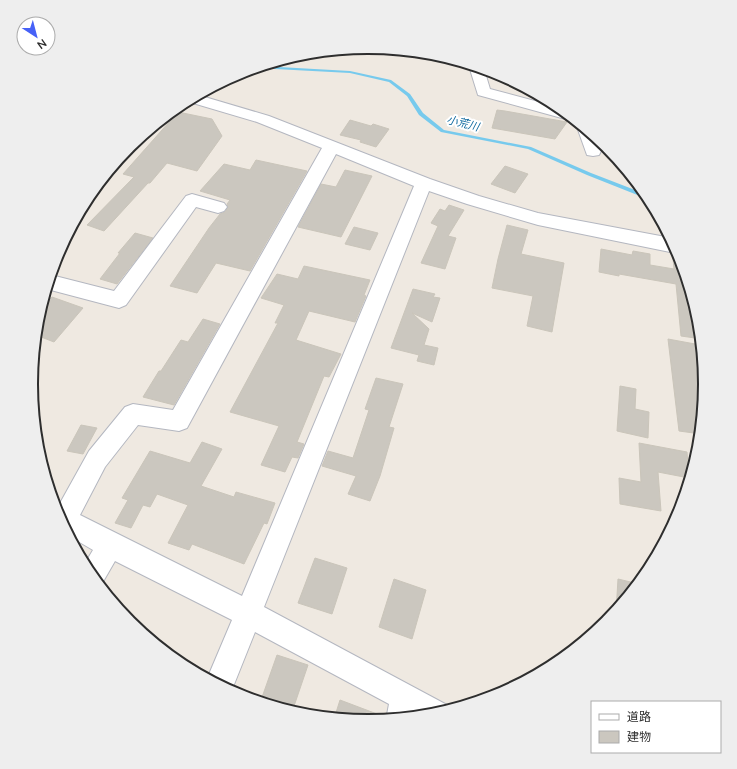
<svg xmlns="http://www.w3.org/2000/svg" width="737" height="769" font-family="Mulish,'Noto Sans JP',sans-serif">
	<rect width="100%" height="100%" fill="#efe9e1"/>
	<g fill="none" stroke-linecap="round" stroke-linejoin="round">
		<path fill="#77caed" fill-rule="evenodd" d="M261 66 350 71 391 80 410 94 423 113 444 130 531 147 591 173 648 195 650 200 587 175 528 149 441 132 419 115 407 96 389 82 350 73 256 68Z"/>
	</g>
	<g fill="#cbc7bf" stroke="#cac5ba">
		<path d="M497 110 505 111 567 122 555 139 492 128Z"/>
		<path d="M178 112 212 119 222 136 197 171 167 163 150 183H148L104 231 87 225 134 177 123 174Z"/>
		<path d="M350 120 371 126 373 124 389 129 376 147 360 142 361 140 340 135Z"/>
		<path d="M256 160 307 171 250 271 216 263 197 293 170 286 209 228 220 214 225 212 228 207 227 204 230 200 200 191 224 164 250 170Z"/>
		<path d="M505 166 528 174 515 193 491 184Z"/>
		<path d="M345 170 372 176 341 237 298 227 321 184 336 187Z"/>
		<path d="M449 205 464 210 448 236 456 238 445 269 421 263 438 226 431 223 440 209 445 211Z"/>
		<path d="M507 225 528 230 521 254 564 263 552 332 527 326 533 296 492 288 498 259Z"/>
		<path d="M354 227 378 233 370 250 345 244Z"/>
		<path d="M135 233 153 238 117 284 100 279 120 253H118Z"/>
		<path d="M601 249 632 255 633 251 650 254V265L674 269 673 258 681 256 700 319 702 339 681 336 676 284 619 274V276L599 272Z"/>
		<path d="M304 266 370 280 364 295 366 296 355 322 309 311 296 340 341 354 329 377 324 376 297 442 304 444 298 458 292 457 285 472 261 465 279 426 230 412 278 323H275L284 305 261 298 277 274 298 279Z"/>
		<path d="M413 289 435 294 433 297 440 298 432 322 412 313 429 329 424 345 438 348 434 365 417 361 419 355 391 348Z"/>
		<path d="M52 297 83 308 54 342 36 335 38 318 42 302 46 303Z"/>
		<path d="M203 319 220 324 174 405 143 397 159 371H161L181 340 188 342Z"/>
		<path d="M668 339 695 344 699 374 705 375 706 385 701 434 679 431Z"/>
		<path d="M376 378 403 384 389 427 394 428 380 476 370 501 348 494 356 476 322 466 328 451 353 458 369 410 365 409Z"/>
		<path d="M620 386 636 389 635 409 649 412 648 438 617 431Z"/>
		<path d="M81 425 97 428 83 454 67 451Z"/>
		<path d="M202 442 222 449 201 486 234 497 236 492 275 503 267 524 264 523 244 564 192 544 189 550 168 543 188 505 157 494 150 507 143 505 131 528 115 523 128 500 122 498 150 451 190 463Z"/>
		<path d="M639 443 687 452 689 478 658 472 661 511 620 504 619 478 641 482Z"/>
		<path d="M315 558 347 568 332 614 298 603Z"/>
		<path d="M394 579 426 590 412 639 379 627Z"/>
		<path d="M618 579 639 584 616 612Z"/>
		<path d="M277 655 308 665 292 712 260 703Z"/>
		<path d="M340 700 385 717V720L368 722 334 719Z"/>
	</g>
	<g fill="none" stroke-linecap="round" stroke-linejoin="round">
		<g stroke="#b4b7c0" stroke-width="2">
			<g id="minor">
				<path d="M470 64 484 69 490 89 561 108 574 119 569 120 478 95 469 66Z"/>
				<path d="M198 95 269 116 430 179 479 196 538 213 671 238 678 252 675 253 538 225 467 204 429 191 264 607 447 705 450 711 434 716 386 720 389 704 255 632 231 692 207 679 232 620 115 561 100 587 84 565 93 550 69 536 54 506 59 505 89 451 125 407 133 404 173 410 322 148 257 122 186 101ZM336 154 414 186 242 596 80 515 105 467 138 425 179 431 187 428Z"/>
				<path d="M580 123 597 137 601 151 599 155 593 156 587 155 577 127Z"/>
				<path d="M192 194 224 203 227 207 224 211 218 213 196 207 126 305 119 308 47 289 51 275 114 291 186 196Z"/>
			</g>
		</g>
		<use href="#minor" fill="#fff" fill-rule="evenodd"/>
	</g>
	<g text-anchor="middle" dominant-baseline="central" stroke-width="4" stroke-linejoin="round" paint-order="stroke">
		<g font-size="11" font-style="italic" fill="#106a9f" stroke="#fff">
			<text transform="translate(463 123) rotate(14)">小荒川</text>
		</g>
	</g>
	<path d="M0 0H737V769H0ZM38 384a330 330 0 1 1 660 0a330 330 0 1 1-660 0Z" fill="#eee" fill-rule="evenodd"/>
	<path fill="none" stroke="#2e2e2e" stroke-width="2" d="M38 384a330 330 0 1 1 660 0a330 330 0 1 1-660 0Z"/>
	<rect x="591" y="701" width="130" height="52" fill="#ffffff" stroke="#ababab"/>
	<rect x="599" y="714" width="20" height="6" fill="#ffffff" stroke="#ababab"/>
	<text x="627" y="721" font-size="12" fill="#2e2e2e">道路</text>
	<rect x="599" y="731" width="20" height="12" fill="#cbc7bf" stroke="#ababab"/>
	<text x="627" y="741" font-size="12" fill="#2e2e2e">建物</text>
	<g transform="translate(36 36) rotate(144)"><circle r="19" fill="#ffffff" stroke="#ababab"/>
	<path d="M0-3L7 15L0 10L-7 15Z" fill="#4661f7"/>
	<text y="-6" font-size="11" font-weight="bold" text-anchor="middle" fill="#2e2e2e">N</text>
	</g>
</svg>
